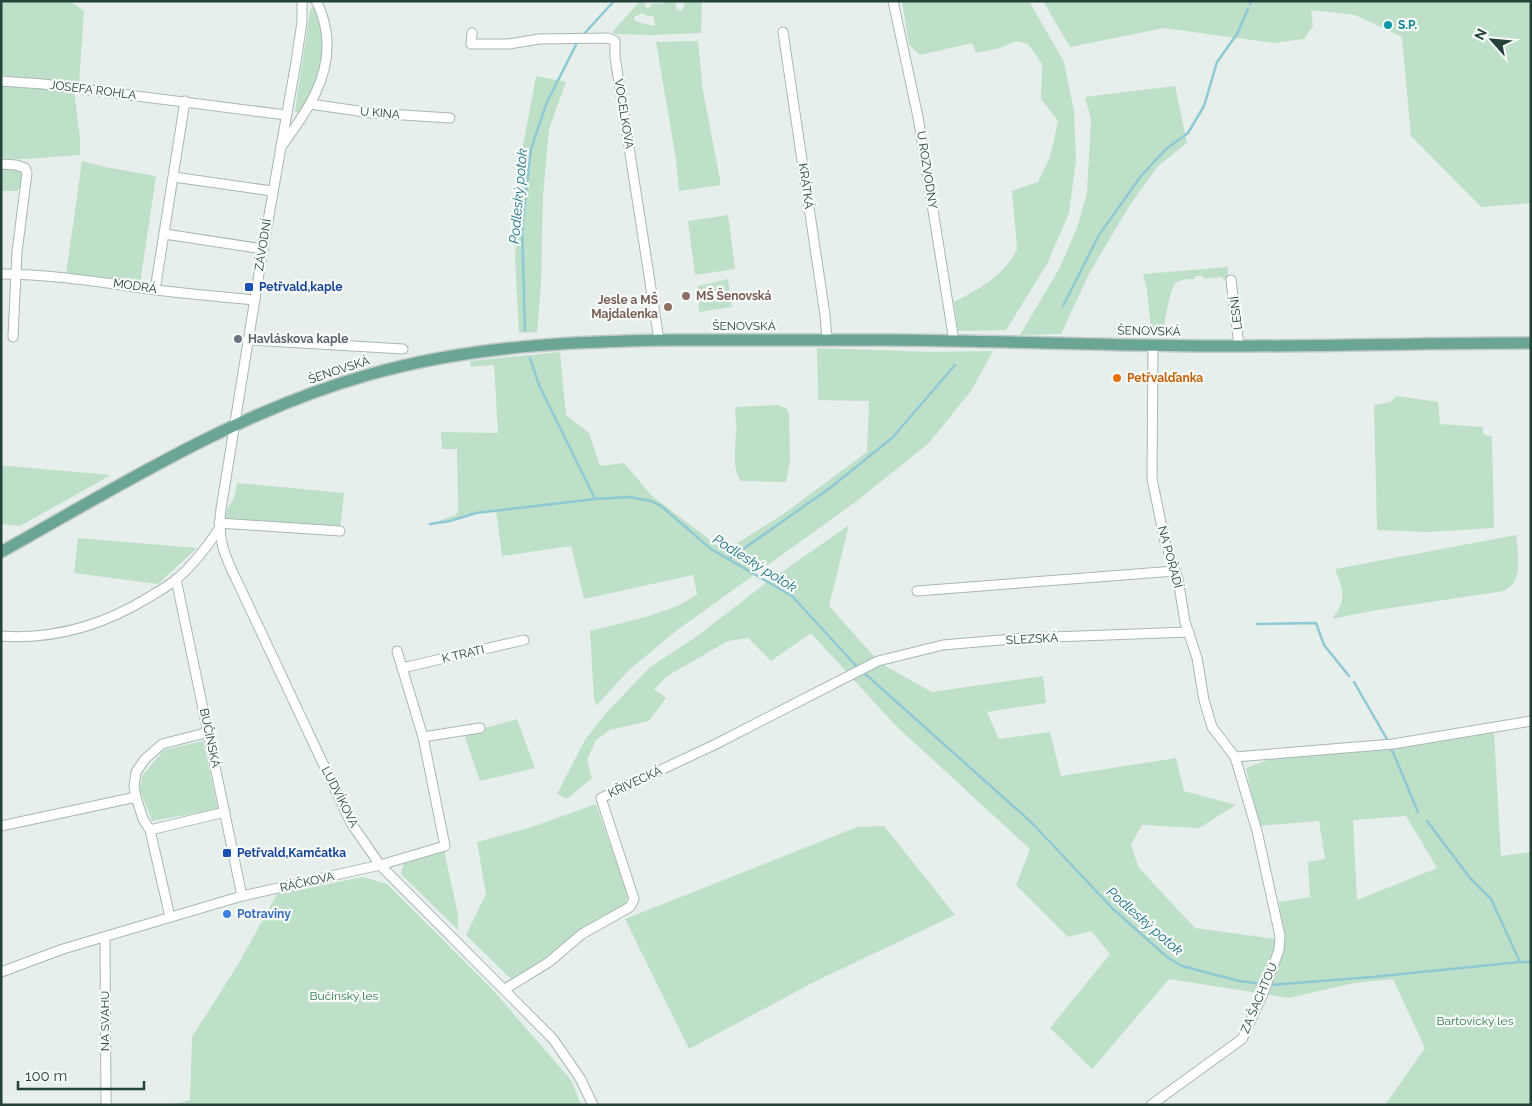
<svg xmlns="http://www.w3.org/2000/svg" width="1532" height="1106" font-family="Raleway,sans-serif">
	<rect width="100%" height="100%" fill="#e6efeb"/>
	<g fill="#bfe0c8" fill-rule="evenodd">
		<path d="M1 1H70L84 11 79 85 1 75Z"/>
		<path d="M640 1H648L644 5 648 9 652 4 655 3 663 4 665 1H676V9L680 11 684 8V1H702L701 33 652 35 613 34V31ZM642 13 647 16H653L655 24 654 26 644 24 634 20V17Z"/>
		<path d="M902 1H1029L1064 62 1074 111 1076 160 1069 213 1047 264 1006 330 958 331 954 302C978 290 1005 275 1017 249L1012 191 1038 182 1050 157 1058 121 1041 99 1042 64 1028 44 1016 41 1000 48 976 53 972 43 920 55 909 45Z"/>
		<path d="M1043 1H1531V203L1481 207 1411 136 1402 37 1355 15 1311 10 1313 26 1304 39 1273 43 1164 28 1070 47Z"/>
		<path d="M312 7 316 9C331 47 318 81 299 114L295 111 310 11Z"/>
		<path d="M698 41 703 91 721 185 679 191 676 160 656 42Z"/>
		<path d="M536 76 566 82 549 129 543 197 541 285 537 332 519 333 515 257 523 146Z"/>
		<path d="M1 83 74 90 80 138V155C53 156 27 161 1 158Z"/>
		<path d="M1175 86 1187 143 1158 166 1128 208 1089 274 1061 334 1020 335 1059 269 1077 228 1087 193 1091 119 1085 97Z"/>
		<path d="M82 161 105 167 156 176 140 284 66 274Z"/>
		<path d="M1 165 19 168C25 176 23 183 17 191H1Z"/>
		<path d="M728 215 735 269 695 275 688 221Z"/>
		<path d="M1228 267V279L1225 280 1221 277 1204 279 1203 276H1195V279C1188 279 1180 279 1175 284 1169 292 1166 318 1163 328H1151L1147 291 1143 274Z"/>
		<path d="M728 279 732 307 699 312 698 286Z"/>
		<path d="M817 348 929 352 993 351 971 391 929 443 854 503 676 631 629 670 597 705 594 699 590 631C619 623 675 613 697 594L693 575 584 599 571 546 502 556 496 511C474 513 452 520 430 524L456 515 458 509 457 449H442L441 432 498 433 494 365 471 367 470 361 560 352 566 415 589 433 600 466 624 463 652 496 725 551 782 515 867 452 869 401 818 400Z"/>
		<path d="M1397 396 1438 402 1440 424 1483 427V434L1492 437 1494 528 1428 532 1377 530 1374 405 1390 402Z"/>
		<path d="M778 405 787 409 789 415 790 461 786 482 742 481C731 473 736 443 736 430L737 427 736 424 735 407Z"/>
		<path d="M1 466H9L111 475 20 526 1 524Z"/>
		<path d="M237 483 344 493 340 531 225 520 227 509 234 498Z"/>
		<path d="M849 525 829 606 880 663 932 692 1043 676 1046 703 987 712 999 739 1050 732 1061 776 1176 758 1184 791 1236 805 1199 828 1142 825 1131 845 1139 868 1195 928 1284 940 1279 902 1310 897 1308 862 1325 859 1319 821 1259 826 1246 768 1273 758 1494 732 1501 856 1531 852V1105H1385L1425 1048 1393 979 1354 983 1289 998 1169 979 1092 1069 1050 1028 1110 954 1091 931 1068 937 1016 885 1030 849 895 725 811 633 771 661 748 638 728 641 667 676 654 689 666 698 649 721 610 730 596 740 587 760 592 778 567 799 557 794 585 740 606 713 650 667 696 637 766 583ZM1406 816 1437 868 1357 900 1353 820Z"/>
		<path d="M1516 535C1518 553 1524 582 1504 591L1377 610 1332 619C1348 599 1343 591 1335 569Z"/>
		<path d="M78 538 197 548 158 584 74 573Z"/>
		<path d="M517 719 535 768 480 781 464 734Z"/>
		<path d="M203 741 218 809 152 821 140 790 142 776 164 750Z"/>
		<path d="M596 804 628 895 625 905 512 980 466 935 486 894 477 842 532 827Z"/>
		<path d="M884 826 955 915 816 981 689 1049 625 919 857 827Z"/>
		<path d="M444 850 458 915V930L401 874 404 860Z"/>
		<path d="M363 877 387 884 491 988 571 1080 581 1105H170L190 1100 192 1037 239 963 277 894Z"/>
	</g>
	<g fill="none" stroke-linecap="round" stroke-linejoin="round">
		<g stroke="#8ec9d4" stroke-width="2.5">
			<path d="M1250 4 1252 1"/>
			<path d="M583 35 614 1"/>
			<path d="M1063 306 1099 235 1141 176 1166 149 1188 133 1204 106 1217 62 1237 34 1248 9"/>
			<path d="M525 330 522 227 531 149 547 102 578 41"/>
			<path d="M530 358 539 385 595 499 629 497 651 501 661 506 711 549 792 596 859 669"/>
			<path d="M430 524 450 521 476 513 595 499"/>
			<path d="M729 559 830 488 892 438 955 365"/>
			<path d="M1257 624 1316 623 1324 645 1349 676"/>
			<path d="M862 671 1032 823 1113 909 1167 957 1182 966 1239 981 1263 984"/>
			<path d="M1354 682 1388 741"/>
			<path d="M1392 750 1418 812"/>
			<path d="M1427 821 1470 878 1491 899 1520 962"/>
			<path d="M1269 985 1372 977 1520 962H1531"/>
		</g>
		<g stroke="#a8b8b2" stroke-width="11">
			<g id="minor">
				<path d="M302 1V22L296 62 263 249 221 509C217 538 224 555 237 581L351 823 380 865 553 1039 580 1078 593 1105"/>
				<path d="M893 1 918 117 954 341"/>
				<path d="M783 32 825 315 827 340"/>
				<path d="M472 33 471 44H509L539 39 608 38 615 41V57L659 340"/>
				<path d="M1 81 43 84 286 115"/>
				<path d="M310 104 372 113 450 118"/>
				<path d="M281 147C306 113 333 76 326 31 324 20 322 11 316 1"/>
				<path d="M1 164 16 165 25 168 27 173 17 252 13 337"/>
				<path d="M174 177 272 191"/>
				<path d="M165 234 263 249"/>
				<path d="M1 274C53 274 105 283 156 290 189 294 222 297 255 300"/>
				<path d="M1231 280 1239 346"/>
				<path d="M155 290 185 101"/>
				<path d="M249 340 403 349"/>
				<path d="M219 523 340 531"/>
				<path d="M176 579 242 896"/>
				<path d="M917 591 1175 571"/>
				<path d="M1 636C55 640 106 624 151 596 160 591 169 585 177 579 194 564 207 547 219 529"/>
				<path d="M402 668 524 640"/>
				<path d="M423 737 480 728"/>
				<path d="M1235 757 1393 744 1531 721"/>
				<path d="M136 797 143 819 150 830 170 917"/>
				<path d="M1 826 136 797 134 786 136 772 145 759 162 744 209 732"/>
				<path d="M150 830 225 812"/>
				<path d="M105 937 106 1105"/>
				<path d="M1 972 63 949 242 896 380 865 445 846 423 737 397 651"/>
				<path d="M505 989 549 962 582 934 630 907 634 899 601 798 714 745 878 661 943 645 1025 638 1189 632"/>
				<path d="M1151 1105 1242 1039 1262 996 1279 950 1280 936 1257 831 1235 757 1212 727 1204 700 1197 658 1185 622 1178 579 1165 542 1152 479 1153 345"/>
			</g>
		</g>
		<g stroke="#c2cac8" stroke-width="14">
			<path id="major" d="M1 552C121 485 238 411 371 374 471 346 573 341 676 340 748 340 819 340 890 340 1006 341 1122 346 1238 346 1336 346 1433 343 1531 343"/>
		</g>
		<use href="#minor" stroke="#fff" stroke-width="9"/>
		<use href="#major" stroke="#6aa596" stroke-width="11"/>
	</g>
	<circle fill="#0f9aa8" stroke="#f7fbf9" stroke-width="2" cx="1388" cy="25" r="5"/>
	<g fill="#1a4fb4" stroke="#f7fbf9" stroke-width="2">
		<rect x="244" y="282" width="10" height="10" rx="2.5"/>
		<rect x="222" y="848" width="10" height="10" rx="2.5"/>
	</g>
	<g fill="#8d6e63" stroke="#f7fbf9" stroke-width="2">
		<circle cx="686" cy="296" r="5"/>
		<circle cx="668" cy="307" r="5"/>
	</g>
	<circle fill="#6b7280" stroke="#f7fbf9" stroke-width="2" cx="238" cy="339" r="5"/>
	<circle fill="#e8710a" stroke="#f7fbf9" stroke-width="2" cx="1117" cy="378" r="5"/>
	<circle fill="#3f7fe0" stroke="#f7fbf9" stroke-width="2" cx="227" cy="914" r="5"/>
	<g text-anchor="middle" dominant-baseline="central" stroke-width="4.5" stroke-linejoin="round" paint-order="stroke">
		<g font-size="12" font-weight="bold" fill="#0d838f" stroke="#f7fbf9" text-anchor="start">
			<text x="1398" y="25">S.P.</text>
		</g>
		<g font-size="12" fill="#24423a" stroke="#f7fbf9">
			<text transform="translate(93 90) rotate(7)">JOSEFA ROHLA</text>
			<text transform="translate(380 113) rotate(5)">U KINA</text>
			<text transform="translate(624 114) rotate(81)">VOCELKOVA</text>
			<text transform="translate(927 170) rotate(81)">U ROZVODNY</text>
			<text transform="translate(806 186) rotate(82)">KRÁTKÁ</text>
			<text transform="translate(263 245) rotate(-81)">ZÁVODNÍ</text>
			<text transform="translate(135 286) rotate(8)">MODRÁ</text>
			<text transform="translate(1236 313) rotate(-97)">LESNÍ</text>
			<text x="744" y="326">ŠENOVSKÁ</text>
			<text transform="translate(1149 331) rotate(1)">ŠENOVSKÁ</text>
			<text transform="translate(339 370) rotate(-18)">ŠENOVSKÁ</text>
			<text transform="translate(1170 557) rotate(75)">NA POŘADÍ</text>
			<text transform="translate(1032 639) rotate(-3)">SLEZSKÁ</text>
			<text transform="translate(463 654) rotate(-13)">K TRATI</text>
			<text transform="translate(210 738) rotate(78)">BUČINSKÁ</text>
			<text transform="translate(635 782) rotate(-25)">KŘIVECKÁ</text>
			<text transform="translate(340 797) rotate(63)">LUDVÍKOVA</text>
			<text transform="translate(307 882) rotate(-13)">RÁČKOVA</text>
			<text transform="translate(1259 998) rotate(-67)">ZA ŠACHTOU</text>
			<text transform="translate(105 1021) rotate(-90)">NA SVAHU</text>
		</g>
		<g font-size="12" font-weight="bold" fill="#164399" stroke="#f7fbf9" text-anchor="start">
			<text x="259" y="287">Petřvald,kaple</text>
			<text x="237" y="853">Petřvald,Kamčatka</text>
		</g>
		<g font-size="12" font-weight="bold" fill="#785e54" stroke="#f7fbf9" text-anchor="start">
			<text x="696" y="296">MŠ Šenovská</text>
			<text x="658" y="300" text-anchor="end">Jesle a MŠ<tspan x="658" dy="14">Majdalenka</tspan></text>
		</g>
		<g font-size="12" font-weight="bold" fill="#5b616d" stroke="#f7fbf9" text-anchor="start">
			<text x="248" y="339">Havláskova kaple</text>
		</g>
		<g font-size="12" font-weight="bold" fill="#c56008" stroke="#f7fbf9" text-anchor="start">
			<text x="1127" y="378">Petřvalďanka</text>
		</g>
		<g font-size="12" font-weight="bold" fill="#366cbe" stroke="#f7fbf9" text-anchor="start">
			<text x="237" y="914">Potraviny</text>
		</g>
		<g font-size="12" fill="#2d7a4b" stroke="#f7fbf9">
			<text x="344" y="996">Bučinský les</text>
			<text x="1475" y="1021">Bartovický les</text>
		</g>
		<g font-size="14" font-style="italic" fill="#1c6f80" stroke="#f7fbf9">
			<text transform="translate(518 196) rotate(-85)">Podleský potok</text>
			<text transform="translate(755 563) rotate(32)">Podleský potok</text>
			<text transform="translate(1145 921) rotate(41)">Podleský potok</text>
		</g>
	</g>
	<rect width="1532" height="1106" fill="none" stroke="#24423a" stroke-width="5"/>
	<g transform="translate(1492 40) rotate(297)" stroke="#f7fbf9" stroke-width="4" paint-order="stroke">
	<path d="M0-4L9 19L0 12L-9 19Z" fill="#24423a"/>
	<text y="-8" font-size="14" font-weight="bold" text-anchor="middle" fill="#24423a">N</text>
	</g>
	<path d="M18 1081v8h126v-8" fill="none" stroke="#24423a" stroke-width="2.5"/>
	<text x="25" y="1081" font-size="15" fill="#24423a" stroke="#f7fbf9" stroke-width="4" paint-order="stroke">100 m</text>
</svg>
